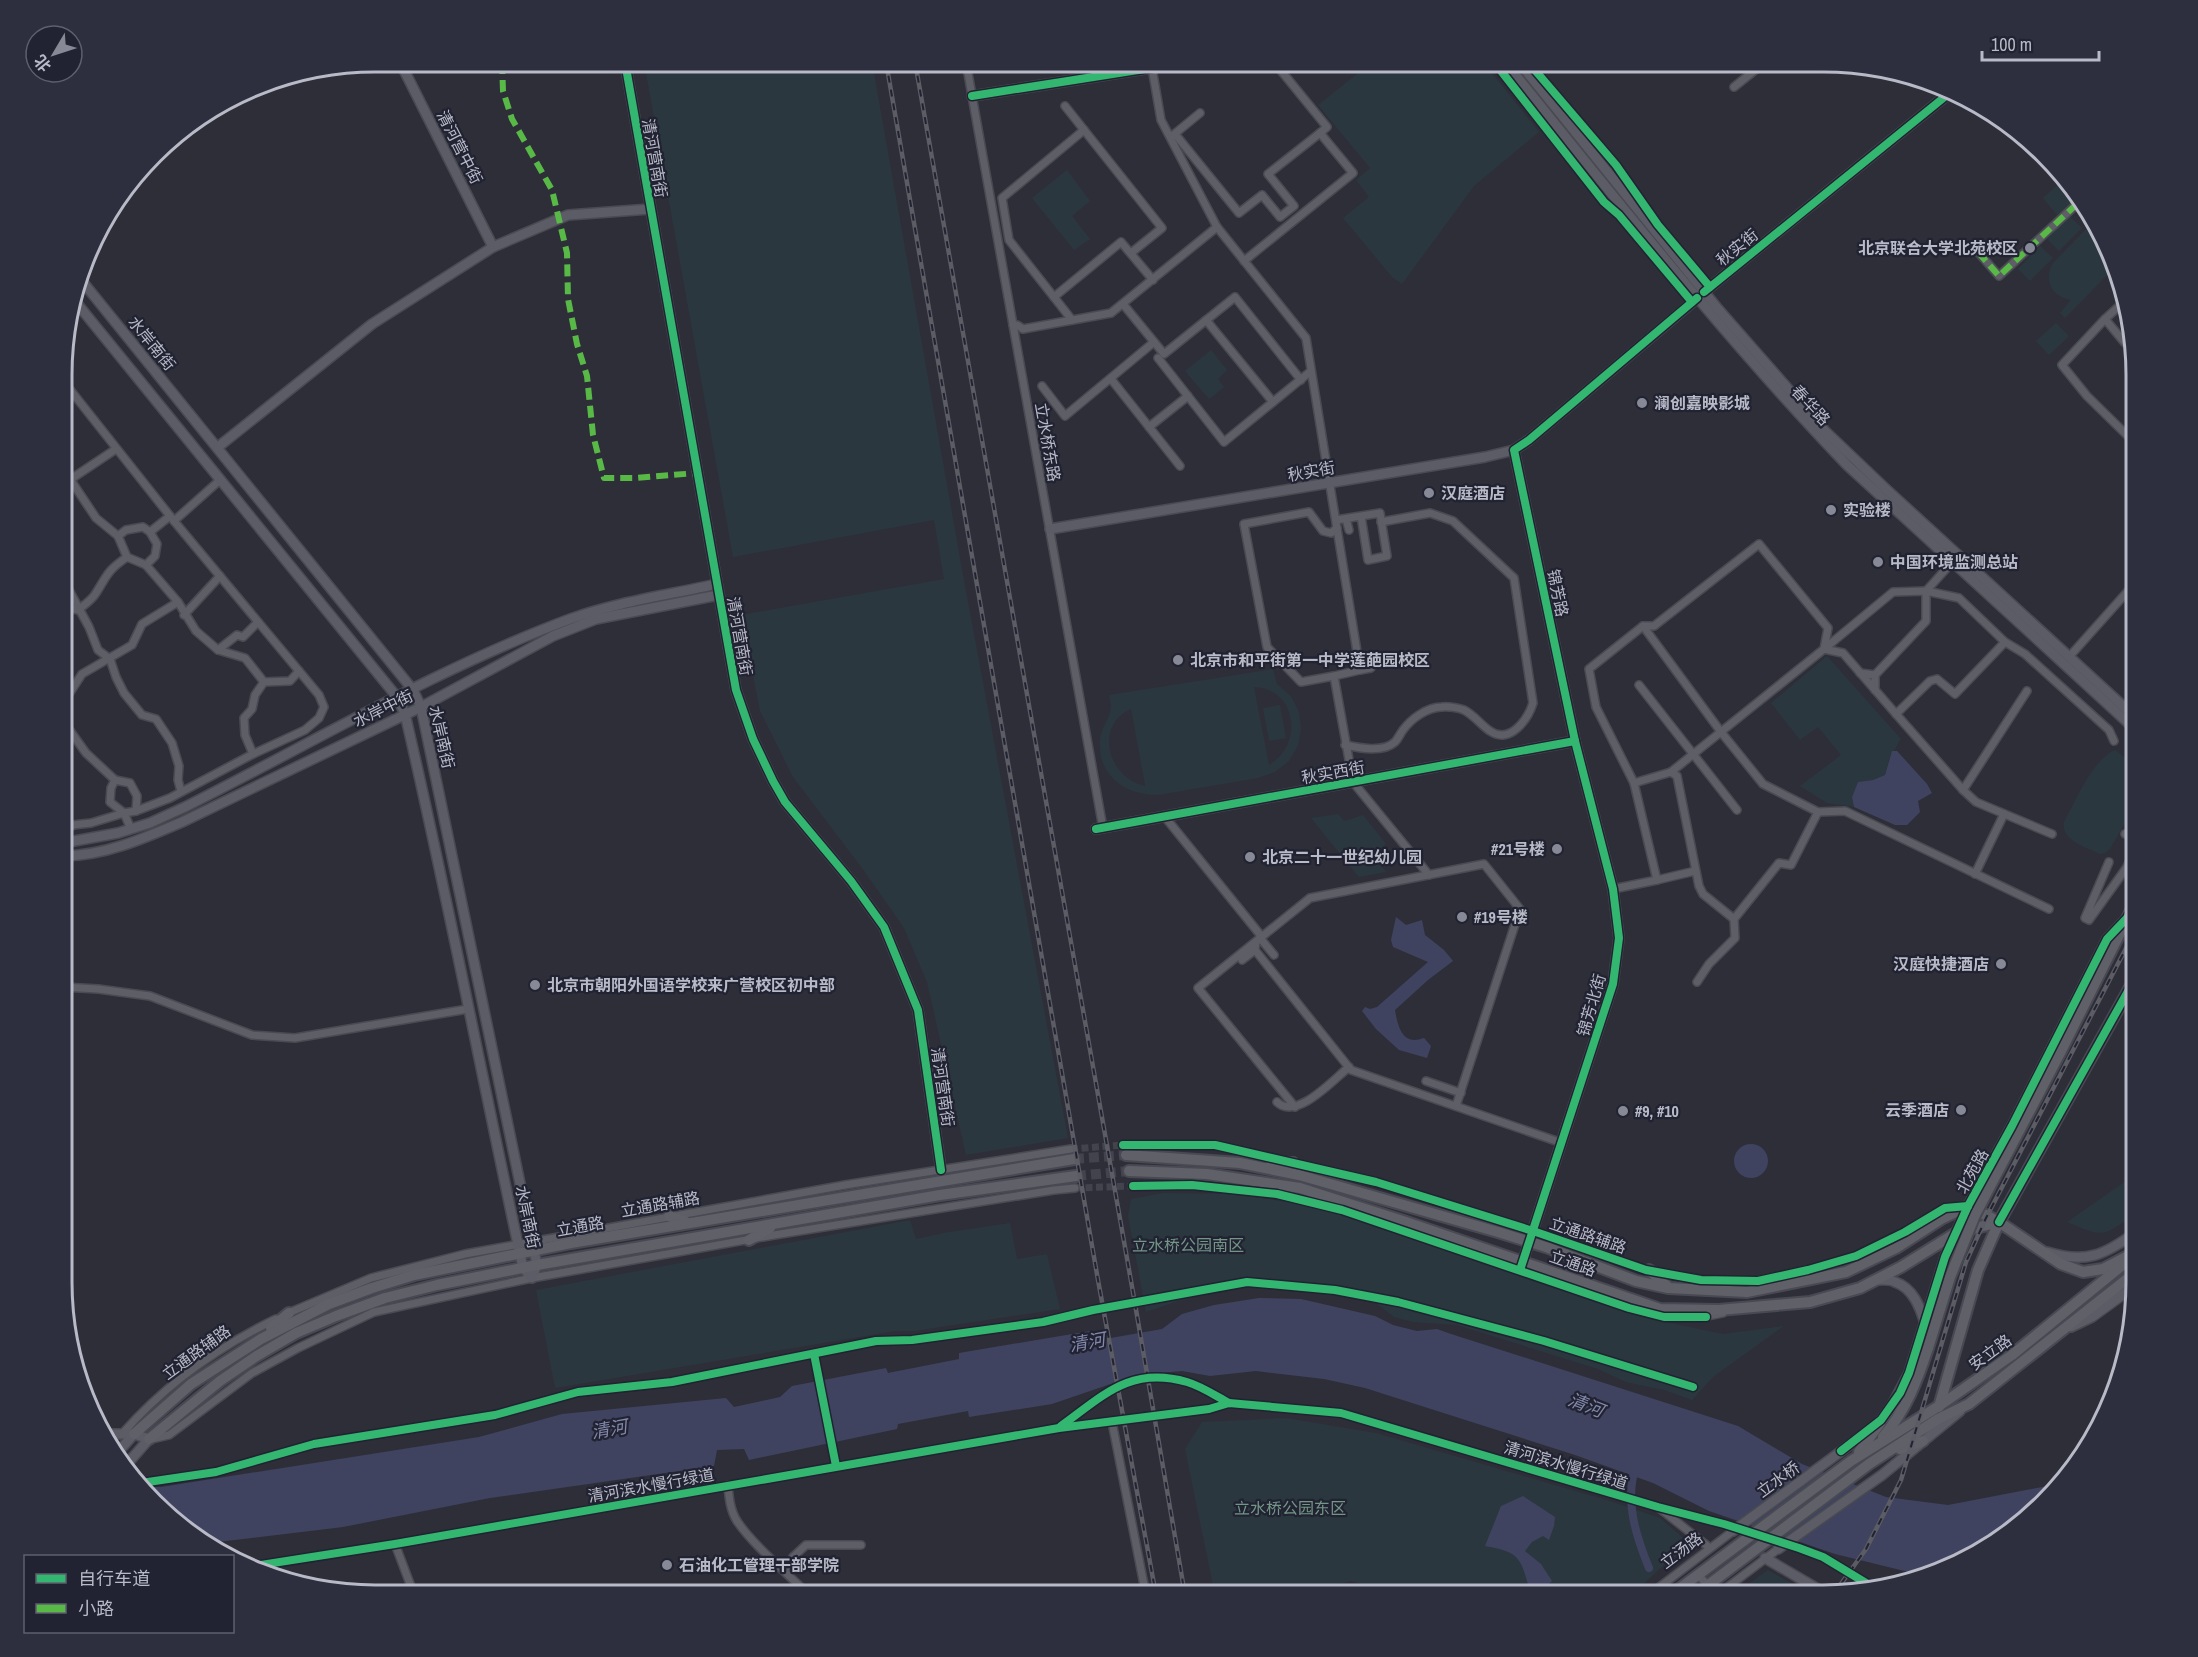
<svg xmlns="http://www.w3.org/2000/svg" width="2198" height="1657" font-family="'Archivo Narrow','Noto Sans SC',sans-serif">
	<rect width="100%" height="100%" fill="#2e2e39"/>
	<g fill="#2b373e" fill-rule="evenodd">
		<path d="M644 62H872L963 575 1068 1138 966 1155 927 982 904 928 862 868 793 777 760 711 741 615 944 579 934 520 733 557Z"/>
		<path d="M1372 62H1483L1539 132 1474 186 1402 284 1392 277 1343 218 1369 197 1356 180 1370 168 1318 105Z"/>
		<path d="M1067 170 1090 201 1072 216 1090 239 1074 250 1032 198Z"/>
		<path d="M2062 181 2076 199 2057 215 2043 198Z"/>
		<path d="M2069 216 2082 228 2059 251 2047 239Z"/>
		<path d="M2093 222 2104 236 2116 266 2065 318 2060 313 2071 300C2052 297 2043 280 2053 263Z"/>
		<path d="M2040 246 2053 258 2030 281 2018 269Z"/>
		<path d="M2056 323 2069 336 2049 355 2036 341Z"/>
		<path d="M1211 350 1227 370 1218 379 1224 387 1209 399 1185 371Z"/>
		<path d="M1827 656 1901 739 1889 759 1885 775 1873 780 1858 782 1852 797 1854 807 1827 803 1800 786 1841 755 1818 727 1800 740 1771 703Z"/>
		<path d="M1273 669 1277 684 1291 696 1299 712 1301 729 1298 746 1289 761 1275 772 1258 778 1158 795C1125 795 1097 776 1100 739 1101 729 1107 722 1110 713 1112 708 1110 700 1109 695ZM1254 687C1297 688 1304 745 1269 765ZM1131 709 1145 785V786C1106 777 1095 724 1131 709Z"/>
		<path d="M1280 705 1286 738 1269 741 1263 708Z"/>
		<path d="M2115 750 2136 766V804L2110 849 2105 853 2100 854C2086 847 2061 841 2064 822 2075 802 2093 759 2115 750Z"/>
		<path d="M1338 814 1344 821 1363 815 1386 844 1373 855 1386 872 1359 877 1311 818Z"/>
		<path d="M2136 1174V1213C2103 1236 2106 1239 2067 1222Z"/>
		<path d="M1163 1193 1238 1194 1310 1206 1428 1241 1485 1265 1590 1296 1651 1319 1723 1334 1784 1326 1713 1377 1692 1400 1664 1390 1626 1382 1598 1369 1457 1325 1413 1322 1394 1317 1376 1303 1345 1295 1276 1288 1239 1287 1178 1301 1146 1312 1128 1216 1131 1199Z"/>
		<path d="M910 1220 916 1239 943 1233 1010 1223 1017 1259 1047 1254 1060 1309 914 1331H895L555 1388 536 1290Z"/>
		<path d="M1286 1418 1376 1433 1613 1502 1660 1518 1688 1542 1632 1595H1379L1368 1586 1351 1581 1301 1595H1215L1185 1449 1202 1422Z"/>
		<path d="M1768 1570 1812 1595H1737L1735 1594Z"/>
	</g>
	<g fill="#3f4360">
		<path d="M1892 751H1897L1927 784 1932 793 1918 801 1920 812 1907 825H1895L1854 807 1852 797 1858 782 1873 780 1885 775Z"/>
		<path d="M1396 917 1406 925 1422 920 1425 935 1444 950 1453 961 1428 980 1395 1010C1398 1028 1403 1046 1424 1038L1431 1046 1427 1058 1399 1050 1376 1029 1362 1011 1365 1007 1370 1009 1377 1007 1428 962 1393 947 1391 940Z"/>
		<circle cx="1751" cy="1161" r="17"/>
		<path d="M1259 1298 1301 1299 1375 1316 1393 1325 1417 1331 1437 1329 1448 1333 1738 1426 1802 1464 1886 1497 1948 1505 2063 1483 2059 1489 1962 1563 1925 1576 1835 1554 1709 1511 1653 1483 1575 1455 1365 1388 1324 1379 1256 1371 1210 1376 1182 1371 1137 1375 1052 1404 969 1417 968 1411 898 1424 897 1429 749 1460 744 1449 717 1450 714 1466 490 1498 343 1527 209 1543 168 1518 145 1487H161L479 1437 562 1414 726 1398 734 1407 780 1397 792 1386 886 1368 888 1373 959 1359V1353L1090 1331 1105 1339 1162 1329 1182 1314 1214 1305Z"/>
		<path d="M1523 1496 1555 1517 1554 1526 1549 1540 1543 1536 1532 1542 1525 1551 1541 1564 1552 1581 1537 1595H1531C1521 1561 1523 1552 1485 1546L1501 1506Z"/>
	</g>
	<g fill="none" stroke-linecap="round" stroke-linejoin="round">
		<path stroke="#3f4360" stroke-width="8" d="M1636 1466C1624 1500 1636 1536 1649 1568"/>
		<g stroke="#43434e" stroke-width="7" stroke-dasharray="7 3.5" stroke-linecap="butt">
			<path d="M1071 1149 1123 1145"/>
			<path d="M1075 1188 1133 1186"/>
		</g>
		<g stroke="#43434e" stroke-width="10" stroke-dasharray="10 5" stroke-linecap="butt">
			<path d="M1074 1159 1126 1155"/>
			<path d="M1076 1176 1129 1171"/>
		</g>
		<g stroke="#4a4a52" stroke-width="10">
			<g id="street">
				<path d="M966 62 1103 828"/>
				<path d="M1151 62 1161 120 1217 227 1306 338 1360 670 1334 676 1353 782 1429 875"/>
				<path d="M1494 62 1604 202 1619 215 1692 302"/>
				<path d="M1528 62 1616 165 1658 225 1710 287"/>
				<path d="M1734 87 1765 62"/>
				<path d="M1065 106 1162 228 1131 253"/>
				<path d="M1175 134 1239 213 1262 195 1280 217 1294 206 1268 174 1320 133"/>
				<path d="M1172 136 1200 113"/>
				<path d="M1978 252 1999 276 2078 203"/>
				<path d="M1244 261 1353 173 1320 133 1327 127 1274 62"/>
				<path d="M1054 297 1121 242 1153 280"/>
				<path d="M2127 299 2105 319 2125 343 2132 338"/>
				<path d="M1123 304 1164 354 1235 297 1301 380"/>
				<path d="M2105 319 2062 365 2087 396 2136 444"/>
				<path d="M1072 320 1009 240 1002 198 1084 130"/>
				<path d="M1206 320 1273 402"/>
				<path d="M1013 325H1017L1023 329 1111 313 1217 227"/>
				<path d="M1158 358 1224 442 1311 371"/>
				<path d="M1111 379 1180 466"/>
				<path d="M64 382 174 521 220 480"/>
				<path d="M1042 386 1065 416 1154 342"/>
				<path d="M1149 427 1188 396"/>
				<path d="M64 470 96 518 118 536"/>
				<path d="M64 496 71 479 116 449"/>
				<path d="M1346 519 1349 530"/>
				<path d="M1336 520 1380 513 1387 556 1368 560 1361 516"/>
				<path d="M127 557 146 565 155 556 157 544 150 532"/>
				<path d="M146 565 178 602 196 631 218 650 245 658 264 682"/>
				<path d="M64 581 89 627 98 650 110 659 116 677 124 693 142 715 156 719 172 743 179 766 178 780 181 791"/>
				<path d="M64 607 78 610C84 605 92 600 96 593 108 574 107 571 127 557L118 536 126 530 143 527 150 532 170 516"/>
				<path d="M184 615 220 576"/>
				<path d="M2005 642 2025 654 2109 730 2114 741"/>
				<path d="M218 650 237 635 243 637 258 622"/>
				<path d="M2069 657 2136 582"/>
				<path d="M1360 670 1371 668 1369 657"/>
				<path d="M1860 673 1875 675V690"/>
				<path d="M1875 675 1926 621V591L1955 559"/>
				<path d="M1334 676 1301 682 1267 647 1244 524 1309 512 1323 531 1331 533 1337 528"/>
				<path d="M1639 685 1737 810"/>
				<path d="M2027 691 1963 790 1976 802 2052 834"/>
				<path d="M63 703 82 674 132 645 142 624 178 602"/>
				<path d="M1896 714 1963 790"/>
				<path d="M1345 745C1359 748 1383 753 1395 742 1398 739 1400 734 1403 730 1411 719 1427 707 1442 707 1448 706 1459 708 1464 710 1474 715 1481 725 1490 731 1510 745 1528 719 1533 703L1514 578 1453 521 1430 513 1381 522"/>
				<path d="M253 754 245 735 244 718 252 709 255 695 264 682 290 681 299 671"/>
				<path d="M1671 772 1824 649 1843 653 1896 714 1930 681 1937 679 1955 694 2005 642 1959 598 1926 591 1893 592 1824 649"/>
				<path d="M115 780 130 783 137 796 136 811"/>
				<path d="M1634 783 1596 707 1589 669 1643 626H1654L1759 544 1828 628 1824 649"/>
				<path d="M1818 812 1845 811 2049 909"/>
				<path d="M63 817 72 826"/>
				<path d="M1165 817 1262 937"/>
				<path d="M63 826 91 823 124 813 110 802 111 788 115 780 86 753 63 721"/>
				<path d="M131 829 124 813 136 811 170 798 253 754 305 730 319 718 324 707 319 695 174 521"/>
				<path d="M2125 834 2132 837 2136 844"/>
				<path d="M2109 862 2085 918 2089 920 2127 867 2136 848"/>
				<path d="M1975 874 2004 814"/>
				<path d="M1657 880 1695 871"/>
				<path d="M1613 889 1657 880 1634 783 1671 772 1677 776 1699 886 1703 894 1734 919 1779 863 1791 865 1818 812 1763 784 1721 732 1643 626"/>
				<path d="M1260 938 1274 955"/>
				<path d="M1256 942 1255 950 1351 1070 1562 1143"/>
				<path d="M1242 960 1255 950"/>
				<path d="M1697 982 1709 964 1735 938 1734 919"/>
				<path d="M63 987 98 989 150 996 252 1035 295 1038 468 1009"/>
				<path d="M1426 1081 1461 1093"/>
				<path d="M1277 1102C1296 1121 1333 1080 1349 1067"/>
				<path d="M1295 1107 1198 988 1310 898 1484 864 1520 909 1456 1106"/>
				<path d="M1123 1145H1215L1376 1182 1533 1231 1646 1270 1701 1280 1758 1281 1808 1270 1856 1256 1905 1232 1945 1208 1960 1207"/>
				<path d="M1133 1186 1192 1185 1277 1194 1342 1210 1629 1308C1661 1316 1690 1321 1723 1313"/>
				<path d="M286 1314 371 1278 465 1254 845 1185 1071 1149"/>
				<path d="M1112 1422 1146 1595"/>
				<path d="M122 1434C165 1385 218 1347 276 1319"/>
				<path d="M152 1439 169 1435 252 1373 298 1348 374 1312 532 1278 774 1235 1054 1190 1075 1188"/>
				<path d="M728 1485C729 1497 730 1510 737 1521 752 1544 788 1574 809 1595"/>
				<path d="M1658 1507 1710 1548"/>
				<path d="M395 1544 412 1589 417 1595"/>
				<path d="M785 1570 793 1557 806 1545H861"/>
				<path d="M1698 1574 1715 1595"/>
				<path d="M1649 1595 1733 1531"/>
				<path d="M1717 1595 1778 1549"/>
			</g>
		</g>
		<g stroke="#4a4a52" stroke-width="12">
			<g id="secondary">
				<path d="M400 62 493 247"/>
				<path d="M625 62 736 690 753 739 773 781 785 802 851 881 884 927 918 1010 941 1170"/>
				<path d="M1505 62C1616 199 1725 338 1847 465L2136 730"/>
				<path d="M1519 62 1718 309 1825 431 1886 489 2136 718"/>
				<path d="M972 96 1189 62"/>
				<path d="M75 301 397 697 405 714C448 898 483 1083 523 1268L532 1278 537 1265 532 1241 421 707 413 690 82 281"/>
				<path d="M218 447 372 324 493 247 568 215 650 209"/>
				<path d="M1514 450 1575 741 1613 889 1619 938 1613 984 1520 1270"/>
				<path d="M1050 529 1485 457 1514 450 1529 440 1720 279 1952 91"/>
				<path d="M1096 829 1575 741"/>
				<path d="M63 843 118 833 150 823 185 807C312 743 436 669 570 619 617 602 668 595 717 584"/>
				<path d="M63 856C104 856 145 838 182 822L421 707 553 636 596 619 718 595"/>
				<path d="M2047 1252C2086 1264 2105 1255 2136 1232"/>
				<path d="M1876 1280C1882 1280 1890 1279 1895 1282 1913 1288 1920 1307 1925 1323"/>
				<path d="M2071 1327 2092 1317 2136 1285"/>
				<path d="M1891 1407 1909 1373 1945 1257 1968 1206 2012 1126 2107 939 2123 922"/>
				<path d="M104 1434H134L149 1439 127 1464"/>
				<path d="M118 1452 134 1434"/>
				<path d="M1733 1531 1874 1427"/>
				<path d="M1778 1549 1882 1475 1960 1411"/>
				<path d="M1765 1558 1828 1595"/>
			</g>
		</g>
		<g stroke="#484952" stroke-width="14">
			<g id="primary">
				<path d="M2060 1053 2136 901"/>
				<path d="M1126 1155 1240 1163 1299 1175 1498 1232 1546 1247 1636 1281 1668 1288 1747 1292 1846 1272 1896 1248 1941 1219 1968 1206 1999 1222 2061 1264 2083 1272 2103 1269 2136 1252"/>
				<path d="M1270 1166 1293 1163"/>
				<path d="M1129 1171 1207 1174 1300 1188 1406 1222 1660 1309 1719 1310 1810 1302 1860 1288 1901 1267 1956 1233 1999 1222"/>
				<path d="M669 1216 686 1222"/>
				<path d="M749 1240 770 1228"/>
				<path d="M1649 1270 1668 1287"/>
				<path d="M271 1328 289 1313"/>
				<path d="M1939 1407 1978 1270 1999 1222 2136 977"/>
				<path d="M134 1434 191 1384 261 1339 329 1304 372 1288 414 1275 571 1243 1074 1159"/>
				<path d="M1883 1437C1906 1410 1917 1381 1928 1348"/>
				<path d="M149 1439 220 1381 255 1357 296 1333 336 1316 385 1298 437 1285 537 1265 940 1195 1076 1176"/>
				<path d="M1900 1449 1923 1441"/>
				<path d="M1859 1452 1894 1404"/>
				<path d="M1671 1595 1851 1461 1939 1406 2012 1355 2125 1263"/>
				<path d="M1695 1595 1869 1464 1938 1419 1969 1404 2136 1272"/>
			</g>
		</g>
		<use href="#street" stroke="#5e5e66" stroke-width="7"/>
		<use href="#secondary" stroke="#5b5c65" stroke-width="9"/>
		<use href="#primary" stroke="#5f6068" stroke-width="10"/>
		<g stroke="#5c5c64" stroke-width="4.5">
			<g id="rail">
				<path d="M886 62 1098 1280 1156 1595"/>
				<path d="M915 62 1134 1298 1185 1595"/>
				<path d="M1833 1595 1866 1549 1901 1480 1966 1262 1986 1218 2136 929"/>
			</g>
		</g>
		<use href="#rail" stroke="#212333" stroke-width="2" stroke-dasharray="7" stroke-linecap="butt"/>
		<g stroke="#484952" stroke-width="14" stroke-linecap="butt">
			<path id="primary-bridge" d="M1928 1348 1950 1277 1975 1215 2060 1053"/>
		</g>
		<use href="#primary-bridge" stroke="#5f6068" stroke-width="10"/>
		<g stroke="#58b947" stroke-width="6" stroke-dasharray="12 6" stroke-linecap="butt">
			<path d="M502 62 503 91 512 119 552 190 567 253 568 299 577 344 587 376 593 435 604 478H634L697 473"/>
			<path d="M1978 252 1999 276 2078 203"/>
		</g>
		<g stroke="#212333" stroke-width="11">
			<g id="cycleway">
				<path d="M625 62 736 690 753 739 773 781 785 802 851 881 884 927 918 1010 941 1170"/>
				<path d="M1494 62 1604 202 1619 215 1692 302"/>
				<path d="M1528 62 1616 165 1658 225 1710 287"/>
				<path d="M972 96 1189 62"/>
				<path d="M1704 292 1952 91"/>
				<path d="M1096 829 1575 741"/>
				<path d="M1123 1145H1215L1376 1182 1533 1231 1646 1270 1701 1280 1758 1281 1808 1270 1856 1256 1905 1232 1945 1208 1968 1206"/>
				<path d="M1133 1186 1192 1185 1277 1194 1342 1210 1629 1308 1664 1317H1706"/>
				<path d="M1999 1222 2136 977"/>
				<path d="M1520 1270 1613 984 1619 938 1613 889 1575 741 1514 450 1529 440 1697 298"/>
				<path d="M814 1354 836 1466"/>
				<path d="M1061 1426C1104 1395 1130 1366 1187 1382 1201 1386 1216 1396 1229 1403"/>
				<path d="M1841 1451 1881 1420 1900 1393 1909 1373 1945 1257 1968 1206 2012 1126 2107 939 2127 918 2136 901"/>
				<path d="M141 1483 216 1472 314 1444 495 1415 578 1392 672 1382 876 1341 912 1340 1043 1322 1093 1310 1247 1282 1335 1290 1398 1302 1544 1341 1693 1387"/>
				<path d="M248 1567 395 1544 1059 1428 1209 1409 1229 1403 1341 1413 1658 1507 1724 1524 1799 1548 1823 1557 1866 1583 1885 1589"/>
			</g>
		</g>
		<use href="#cycleway" stroke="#33b770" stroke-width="8"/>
	</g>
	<g fill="#888996" stroke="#212333" stroke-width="2">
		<circle cx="2030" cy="248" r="6"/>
		<circle cx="1642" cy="403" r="6"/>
		<circle cx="1429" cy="493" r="6"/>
		<circle cx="1831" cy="510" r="6"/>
		<circle cx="1878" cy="562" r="6"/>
		<circle cx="1178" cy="660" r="6"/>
		<circle cx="1557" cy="849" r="6"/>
		<circle cx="1250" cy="857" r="6"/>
		<circle cx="1462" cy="917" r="6"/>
		<circle cx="2001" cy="964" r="6"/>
		<circle cx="535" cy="985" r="6"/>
		<circle cx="1961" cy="1110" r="6"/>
		<circle cx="1623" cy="1111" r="6"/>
		<circle cx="667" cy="1565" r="6"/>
	</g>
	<g text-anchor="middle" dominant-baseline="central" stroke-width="4.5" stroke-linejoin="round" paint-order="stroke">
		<g font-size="16" fill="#b9bac8" stroke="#212333">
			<text transform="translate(460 147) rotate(63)">清河营中街</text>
			<text transform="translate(655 158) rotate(80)">清河营南街</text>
			<text transform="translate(1737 247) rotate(-39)">秋实街</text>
			<text transform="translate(152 343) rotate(51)">水岸南街</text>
			<text transform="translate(1811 405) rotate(47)">春华路</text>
			<text transform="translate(1048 442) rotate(80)">立水桥东路</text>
			<text transform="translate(1311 471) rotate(-10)">秋实街</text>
			<text transform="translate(1558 593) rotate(78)">锦芳路</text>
			<text transform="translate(740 636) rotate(80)">清河营南街</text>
			<text transform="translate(383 708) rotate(-26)">水岸中街</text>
			<text transform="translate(442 737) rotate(77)">水岸南街</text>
			<text transform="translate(1333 772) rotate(-10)">秋实西街</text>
			<text transform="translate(1591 1005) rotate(-74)">锦芳北街</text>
			<text transform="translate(943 1087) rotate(82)">清河营南街</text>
			<text transform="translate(1972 1171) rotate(-61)">北苑路</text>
			<text transform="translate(660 1204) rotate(-10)">立通路辅路</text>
			<text transform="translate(528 1217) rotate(78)">水岸南街</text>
			<text transform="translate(580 1226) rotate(-10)">立通路</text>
			<text transform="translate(1588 1235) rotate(19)">立通路辅路</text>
			<text transform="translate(1573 1263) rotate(19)">立通路</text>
			<text transform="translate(196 1352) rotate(-36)">立通路辅路</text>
			<text transform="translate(1990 1352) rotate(-36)">安立路</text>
			<text transform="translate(1566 1465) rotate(17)">清河滨水慢行绿道</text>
			<text transform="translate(1778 1479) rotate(-36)">立水桥</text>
			<text transform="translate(651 1485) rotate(-10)">清河滨水慢行绿道</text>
			<text transform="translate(1681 1550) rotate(-37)">立汤路</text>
		</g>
		<g font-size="16" font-weight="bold" fill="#b9bac8" stroke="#212333" text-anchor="start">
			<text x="2018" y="248" text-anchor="end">北京联合大学北苑校区</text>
			<text x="1654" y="403">澜创嘉映影城</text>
			<text x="1441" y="493">汉庭酒店</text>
			<text x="1843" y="510">实验楼</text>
			<text x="1890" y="562">中国环境监测总站</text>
			<text x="1190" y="660">北京市和平街第一中学莲葩园校区</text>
			<text x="1545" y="849" text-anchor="end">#21号楼</text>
			<text x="1262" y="857">北京二十一世纪幼儿园</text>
			<text x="1474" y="917">#19号楼</text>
			<text x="1989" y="964" text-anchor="end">汉庭快捷酒店</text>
			<text x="547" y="985">北京市朝阳外国语学校来广营校区初中部</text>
			<text x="1949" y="1110" text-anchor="end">云季酒店</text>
			<text x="1635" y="1111">#9, #10</text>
			<text x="679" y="1565">石油化工管理干部学院</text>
		</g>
		<g font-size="16" fill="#739686" stroke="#212333">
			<text x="1188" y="1245">立水桥公园南区</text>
			<text x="1290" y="1508">立水桥公园东区</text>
		</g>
		<g font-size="18" font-style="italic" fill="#8489ab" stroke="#212333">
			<text transform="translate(1087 1342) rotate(-10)">清河</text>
			<text transform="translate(1586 1405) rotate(21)">清河</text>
			<text transform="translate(609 1429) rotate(-10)">清河</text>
		</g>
	</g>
	<path d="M0 0H2198V1657H0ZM375 72H1823A303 303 0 0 1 2126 375V1282A303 303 0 0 1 1823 1585H375A303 303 0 0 1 72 1282V375A303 303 0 0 1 375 72Z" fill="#2d2f3f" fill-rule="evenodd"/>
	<path fill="none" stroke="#b9bac8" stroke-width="3" d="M375 72H1823A303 303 0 0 1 2126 375V1282A303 303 0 0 1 1823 1585H375A303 303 0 0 1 72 1282V375A303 303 0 0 1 375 72Z"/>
	<rect x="24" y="1555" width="210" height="78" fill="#212333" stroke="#5e5f6f" stroke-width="1.5"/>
	<rect x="36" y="1574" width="30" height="9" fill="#33b770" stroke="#5e5f6f" stroke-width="1.5"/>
	<text x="78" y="1585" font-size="18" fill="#b9bac8">自行车道</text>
	<rect x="36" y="1604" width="30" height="9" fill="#58b947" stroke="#5e5f6f" stroke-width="1.5"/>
	<text x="78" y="1615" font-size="18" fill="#b9bac8">小路</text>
	<g transform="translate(54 54) rotate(231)"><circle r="28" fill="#212333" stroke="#5e5f6f" stroke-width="1.5"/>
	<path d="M0-4.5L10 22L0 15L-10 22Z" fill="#888996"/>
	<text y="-9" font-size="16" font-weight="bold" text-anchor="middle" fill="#b9bac8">北</text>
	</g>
	<path d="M1982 51v9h117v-9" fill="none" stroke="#b9bac8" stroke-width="3"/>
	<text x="1991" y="51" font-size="18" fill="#b9bac8" stroke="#212333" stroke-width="4.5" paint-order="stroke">100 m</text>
</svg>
